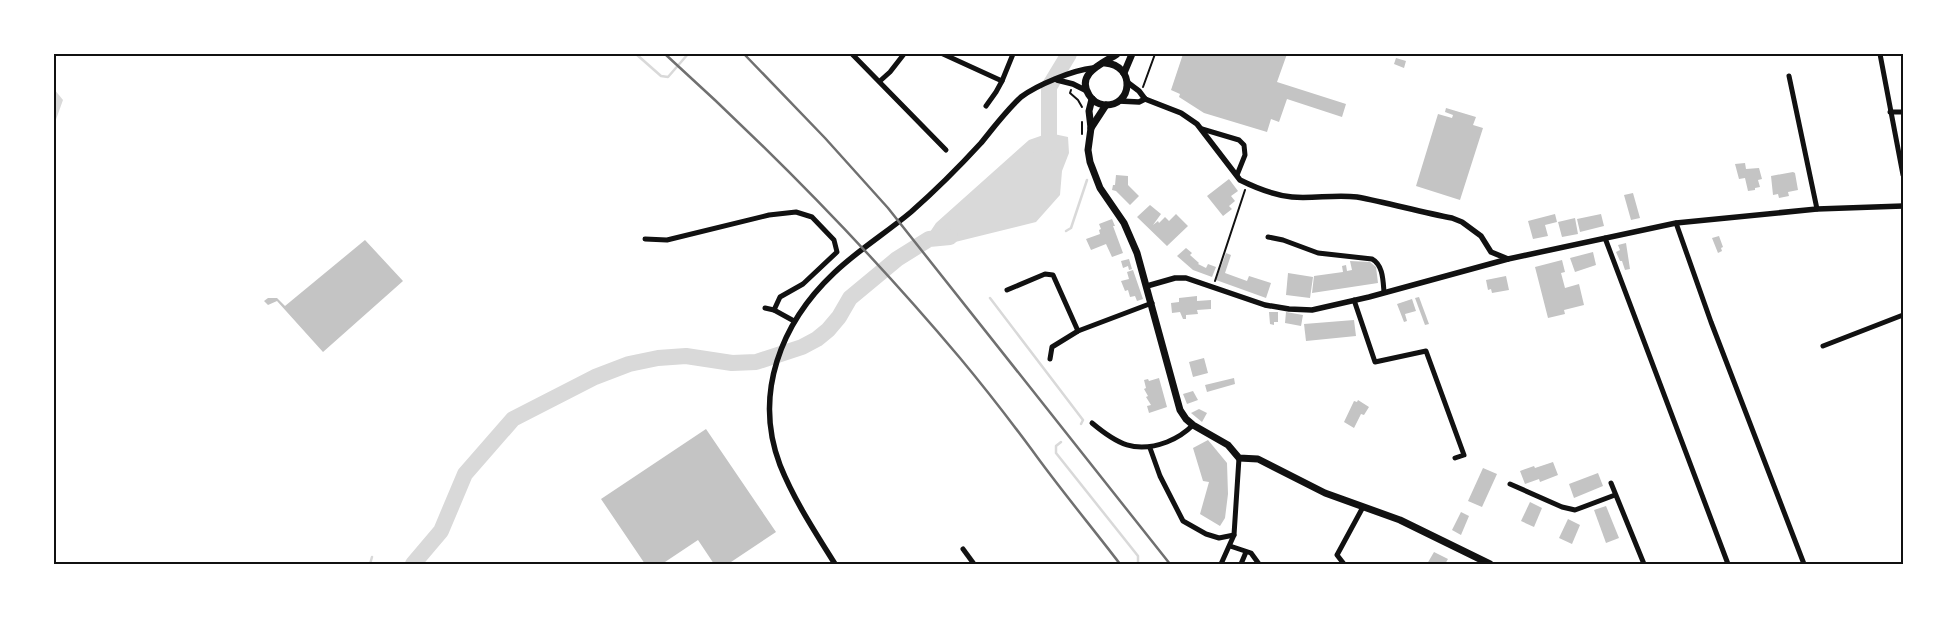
<svg xmlns="http://www.w3.org/2000/svg" width="1957" height="618" font-family="'Playfair Display',serif">
	<rect width="100%" height="100%" fill="#fff"/>
	<g fill="#d9d9d9">
		<path d="M54 89 63 100 54 125Z"/>
		<path d="M1049 133 1068 137 1069 153 1062 171 1060 195 1036 222 943 245 926 238 936 223 1029 140Z"/>
	</g>
	<g fill="none" stroke-linecap="round" stroke-linejoin="round">
		<g stroke="#d9d9d9" stroke-width="2.5">
			<path d="M636 54 661 76 668 77 688 54"/>
			<path d="M1066 231 1071 228 1087 180"/>
			<path d="M990 298 1083 420 1081 424"/>
			<path d="M1061 442 1056 446V453L1138 556V564"/>
			<path d="M370 564 372 557"/>
		</g>
		<g stroke="#d9d9d9" stroke-width="16">
			<path d="M1041 154 1049 139V87L1069 54"/>
			<path d="M413 564 441 531 465 474 513 419 595 377 629 364 658 358 686 356 732 363 756 362 802 347 817 339 828 330 839 317 850 298 897 259 929 239 950 237"/>
		</g>
	</g>
	<g fill="#c4c4c4">
		<path d="M1183 54H1287L1277 82 1346 104 1342 117 1287 99 1279 122 1271 119 1267 132 1204 113 1179 97 1180 94 1171 90Z"/>
		<path d="M1396 58 1406 61 1404 68 1394 64Z"/>
		<path d="M1446 108 1476 117 1473 125 1483 128 1460 200 1416 186 1438 114 1452 118 1453 115 1445 112Z"/>
		<path d="M1745 163 1746 169 1759 168 1762 179 1758 180 1760 187 1755 188V190L1748 191 1745 178 1739 179 1735 164Z"/>
		<path d="M1793 172 1795 173 1798 190 1788 192 1789 196 1779 198 1778 194 1773 195 1771 176Z"/>
		<path d="M1116 175 1128 176V185L1139 196 1130 205 1116 191 1112 190 1113 185H1115Z"/>
		<path d="M1229 179 1238 191 1231 196 1235 201 1229 206 1232 209 1223 216 1207 196Z"/>
		<path d="M1633 193 1640 218 1631 220 1624 195Z"/>
		<path d="M1150 205 1161 214 1153 225 1158 221 1159 223 1165 217 1169 221 1176 214 1188 226 1167 246 1137 217Z"/>
		<path d="M1555 214 1557 222 1545 225 1548 236 1533 239 1528 221Z"/>
		<path d="M1601 214 1604 226 1580 232 1577 219Z"/>
		<path d="M1575 218 1578 234 1562 237 1558 222Z"/>
		<path d="M1112 219 1115 226H1113L1123 253 1112 257 1106 244 1091 250 1086 239 1100 234 1099 230 1101 229 1099 224Z"/>
		<path d="M1719 236 1723 247 1721 248 1722 251 1718 253 1712 238Z"/>
		<path d="M365 240 403 281 323 352 277 301 268 305 264 301 268 298H277L285 306Z"/>
		<path d="M1626 243 1630 269 1625 270 1622 261H1620L1616 252 1620 250 1618 245Z"/>
		<path d="M1186 248 1192 253 1190 255 1199 263 1198 264 1206 268 1208 264 1216 267 1212 277 1193 270 1177 256Z"/>
		<path d="M1593 252 1596 265 1575 272 1570 258Z"/>
		<path d="M1226 253 1231 255 1225 273 1247 281 1249 276 1271 283 1266 298 1216 280Z"/>
		<path d="M1129 259 1132 269 1129 270 1128 266 1123 268 1121 261Z"/>
		<path d="M1562 260 1565 272 1561 273 1565 288 1579 284 1584 305 1564 310 1565 314 1548 318 1535 267Z"/>
		<path d="M1350 261 1370 262 1376 267 1378 283 1312 293 1314 276 1343 272 1342 266 1346 265 1347 271 1352 270Z"/>
		<path d="M1133 270 1143 299 1137 301 1135 296 1130 297 1128 290 1125 291 1121 281 1129 279 1127 272Z"/>
		<path d="M1288 273 1313 277 1310 298 1286 295Z"/>
		<path d="M1506 276 1509 290 1492 293 1491 289 1488 290 1486 280Z"/>
		<path d="M1197 296V301L1211 300V309L1197 310 1198 314 1186 315V319H1183L1180 312 1172 313 1171 303 1179 302V298Z"/>
		<path d="M1419 297 1429 324 1425 325 1415 298Z"/>
		<path d="M1412 299 1416 311 1405 314 1407 321 1404 322 1397 304Z"/>
		<path d="M1269 312H1278V322H1274V325L1270 324Z"/>
		<path d="M1286 312 1303 315 1301 326 1285 323Z"/>
		<path d="M1354 320 1356 336 1306 341 1304 324Z"/>
		<path d="M1204 358 1208 373 1193 377 1189 362Z"/>
		<path d="M1159 378 1167 407 1149 413 1147 406 1151 405 1146 397 1148 396 1144 389 1146 388 1144 380 1148 379 1149 381Z"/>
		<path d="M1234 378 1235 384 1207 392 1205 385Z"/>
		<path d="M1193 391 1198 400 1187 404 1183 394Z"/>
		<path d="M1358 400 1369 407 1364 415 1361 414 1354 428 1344 422 1354 401 1357 402Z"/>
		<path d="M1199 409 1207 413 1202 422 1191 413Z"/>
		<path d="M706 429 776 532 728 564H714L698 540 662 564H645L601 499Z"/>
		<path d="M1208 440 1227 463 1228 494 1225 518 1220 526 1200 514 1209 482 1203 481 1193 448Z"/>
		<path d="M1553 462 1558 475 1540 482 1539 479 1525 484 1520 471 1534 466 1535 468Z"/>
		<path d="M1483 468 1497 474 1482 507 1468 501Z"/>
		<path d="M1598 473 1603 486 1574 498 1569 484Z"/>
		<path d="M1530 502 1542 508 1534 527 1521 521Z"/>
		<path d="M1606 506 1619 538 1606 543 1594 510Z"/>
		<path d="M1461 512 1469 516 1461 535 1452 530Z"/>
		<path d="M1568 519 1580 525 1572 544 1559 538Z"/>
		<path d="M1434 552 1448 559 1445 564H1427Z"/>
	</g>
	<g fill="none" stroke-linecap="round" stroke-linejoin="round">
		<g stroke="#111" stroke-width="2">
			<path d="M1143 87 1155 54"/>
			<path d="M1071 90 1070 93 1078 100 1082 107"/>
			<path d="M1082 122V134"/>
			<path d="M1215 281 1245 190"/>
		</g>
		<g stroke="#111" stroke-width="5">
			<path d="M852 54 946 150"/>
			<path d="M943 54 1002 81 1013 54"/>
			<path d="M1880 54 1903 175"/>
			<path d="M1789 76 1817 209"/>
			<path d="M880 81 890 72 904 54"/>
			<path d="M986 106 996 92 1002 81"/>
			<path d="M1890 112H1903"/>
			<path d="M1202 129 1239 140 1244 145 1245 155 1237 175"/>
			<path d="M1676 223 1711 322 1804 564"/>
			<path d="M1268 237 1283 240 1318 253 1372 259C1383 265 1383 280 1384 292"/>
			<path d="M1605 238 1728 564"/>
			<path d="M645 239 667 240 769 215 796 212 812 217 834 240 837 252 803 284 780 297 774 310"/>
			<path d="M1007 290 1045 274 1053 275 1078 331"/>
			<path d="M1354 300 1375 362 1426 351 1464 455 1455 458"/>
			<path d="M765 308 774 310 794 321"/>
			<path d="M1823 346 1903 315"/>
			<path d="M1050 359 1052 347 1078 331 1152 303"/>
			<path d="M1092 423C1117 444 1135 454 1167 442 1177 438 1185 433 1193 425"/>
			<path d="M1150 448 1160 476 1183 521 1206 534 1219 538 1234 535"/>
			<path d="M1611 483 1644 564"/>
			<path d="M1510 484 1562 507 1575 510 1615 495"/>
			<path d="M1230 546 1251 553 1259 564"/>
			<path d="M963 549 974 564"/>
			<path d="M1221 564 1234 535 1239 458"/>
			<path d="M1241 564 1246 552"/>
			<path d="M1344 564 1337 555 1363 507"/>
		</g>
		<g stroke="#111" stroke-width="5.5">
			<path d="M1057 80 1073 84 1087 91"/>
			<path d="M1127 82 1139 91 1145 99"/>
			<path d="M1145 99 1181 113 1197 124 1240 180C1256 188 1274 195 1292 197 1314 199 1335 194 1357 197 1389 203 1420 212 1452 218L1462 222 1481 236 1491 252 1508 259"/>
			<path d="M1119 101 1139 102 1145 99"/>
			<path d="M1147 286 1175 278H1186L1265 305 1289 309 1312 310 1369 297 1508 259 1676 223 1817 209 1903 206"/>
			<path d="M835 564C815 532 794 500 780 465 753 394 781 323 834 273 858 250 886 233 911 212 936 190 959 167 981 143 994 127 1006 111 1021 97 1037 85 1073 70 1093 68"/>
		</g>
		<g stroke="#111" stroke-width="7">
			<path d="M1105 63C1136 65 1133 107 1104 105 1098 104 1092 100 1089 95 1075 73 1104 63 1117 54"/>
			<path d="M1124 73 1132 54"/>
			<path d="M1092 99 1089 111 1091 128 1088 150 1090 162 1100 188 1124 223 1137 253 1180 410 1186 419 1193 425 1228 445 1239 458 1258 459 1325 493 1400 520 1490 564"/>
			<path d="M1091 128 1106 105"/>
		</g>
		<g stroke="#707070" stroke-width="2.5">
			<path d="M665 54C770 149 869 250 960 358 985 388 1009 419 1032 450 1060 489 1091 526 1120 564"/>
			<path d="M744 54 825 138 888 208 1170 564"/>
		</g>
	</g>
	<rect width="1957" height="618" fill="none" stroke="#ffffff" stroke-width="110"/>
	<rect x="55" y="55" width="1847" height="508" fill="none" stroke="#111" stroke-width="2"/>
</svg>
